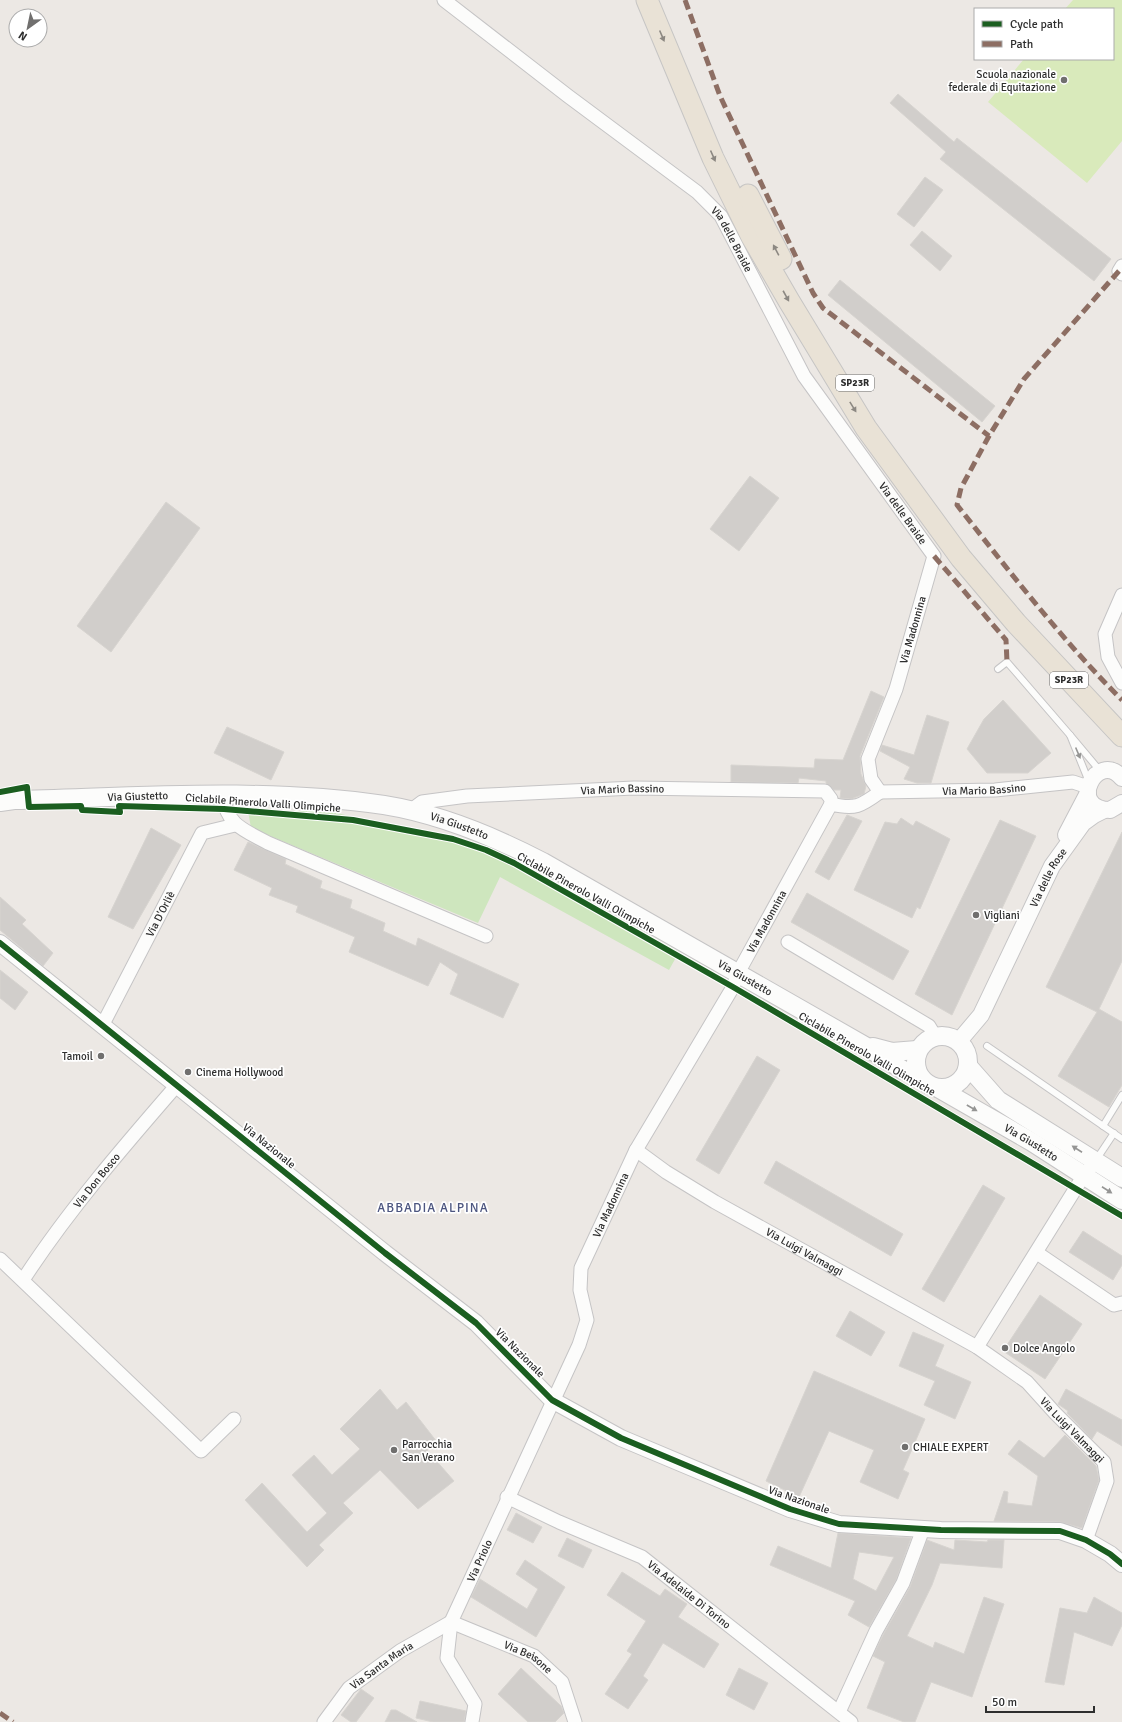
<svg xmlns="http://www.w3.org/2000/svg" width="1122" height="1722" font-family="Signika,sans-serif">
	<rect width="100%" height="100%" fill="#ece8e4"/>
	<path fill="#cee6be" d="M248 811H328L497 850 679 952 669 970 500 877 478 923 251 828Z"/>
	<path fill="#d9eabb" d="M1073 0H1122V141L1087 183 988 102 1024 59H1113V9H1065Z"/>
	<g fill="#d1cecb" stroke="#d7d4d0" fill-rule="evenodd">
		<path d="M898 94 954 142 957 138 1111 259 1094 281 940 159 946 152 890 103Z"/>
		<path d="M925 177 943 190 914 227 897 214Z"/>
		<path d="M922 231 952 256 940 271 910 245Z"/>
		<path d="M840 280 995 406 982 422 828 295Z"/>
		<path d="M750 476 779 498 739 551 710 529Z"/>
		<path d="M166 502 200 528 111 652 77 626Z"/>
		<path d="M871 691 884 697 860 756 861 774 866 786 864 794 851 799 840 798 841 790H834L826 783V781L799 778 798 783 731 782V765L814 768 815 759 843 760Z"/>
		<path d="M1003 700 1051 753 1028 773H987L967 749 984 719Z"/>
		<path d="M927 715 949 722 931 783H917L904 779 910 767 880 751 882 745 914 755Z"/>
		<path d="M227 727 284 752 271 780 214 753Z"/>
		<path d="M847 815 862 821 829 880 815 872Z"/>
		<path d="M901 818 913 826 916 821 950 839 920 909 917 907 912 918 854 890 885 822 897 824Z"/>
		<path d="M1000 820 1036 836 952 1015 915 994Z"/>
		<path d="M151 828 181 845 133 929 108 917Z"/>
		<path d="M1122 832V961L1099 1009 1122 1022V1085L1109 1107 1058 1076 1097 1012 1046 987Z"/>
		<path d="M248 842 286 859 285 864 322 881 320 888 352 900 350 908 385 923 383 931 416 946 418 938 519 984 503 1018 450 994 458 974 440 962 428 986 349 952 355 937 296 912 298 906 269 895 272 888 234 870Z"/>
		<path d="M807 893 909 951 893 980 791 922Z"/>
		<path d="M0 897 26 920 22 924 53 953 43 966 0 930Z"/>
		<path d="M0 970 28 992 15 1010 0 998Z"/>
		<path d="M757 1056 780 1070 719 1174 696 1160Z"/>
		<path d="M776 1161 903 1234 891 1256 764 1183Z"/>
		<path d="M983 1185 1005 1198 944 1302 922 1289Z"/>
		<path d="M1083 1231 1122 1256V1265L1113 1280 1069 1252Z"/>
		<path d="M1040 1295 1082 1324 1045 1379 1003 1351Z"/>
		<path d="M850 1311 885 1332 871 1356 836 1336Z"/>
		<path d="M913 1332 944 1345 935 1366 971 1382 955 1419 924 1405 935 1381 899 1366Z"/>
		<path d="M814 1371 925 1419 903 1470 909 1473 898 1499 860 1482 874 1450 829 1431 799 1497 766 1481Z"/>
		<path d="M380 1389 397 1410 406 1402 437 1442 427 1450 454 1481 418 1509 380 1470 343 1503 353 1513 319 1545 324 1550 307 1567 245 1500 262 1483 307 1532 327 1513 292 1475 314 1455 332 1475 360 1449 340 1429Z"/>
		<path d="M1066 1389 1122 1420V1446L1097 1431 1092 1439 1067 1413 1068 1411 1058 1404Z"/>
		<path d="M1065 1435 1096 1466 1099 1480 1082 1528 1060 1522 994 1521 1004 1491 1008 1492 1007 1503 1032 1506 1038 1476 1008 1454 1019 1440 1044 1458Z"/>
		<path d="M516 1513 542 1527 533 1543 507 1530Z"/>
		<path d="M838 1533 911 1538 896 1580 869 1627 848 1615 855 1601 770 1565 778 1546 831 1568ZM859 1552 894 1557 876 1591 853 1579Z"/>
		<path d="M567 1538 592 1550 583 1568 558 1556Z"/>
		<path d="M927 1540 954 1550 955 1540 987 1542 988 1540H1004L1002 1568 940 1563 932 1585 907 1636 933 1648 935 1642 964 1654 984 1597 1004 1604 972 1697 931 1682 915 1722H904L867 1708 885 1662 873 1656 883 1635 910 1587Z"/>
		<path d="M525 1560 565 1587 536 1637 471 1597 480 1579 527 1609 538 1589 516 1574Z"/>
		<path d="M622 1572 660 1596 665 1589 687 1604 678 1617 719 1644 704 1668 663 1643 643 1676 648 1680 628 1709 605 1694 632 1654 627 1651 646 1621 607 1595Z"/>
		<path d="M1094 1597 1122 1613V1625L1112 1646 1074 1632 1064 1685 1045 1682 1060 1608 1087 1613Z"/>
		<path d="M521 1668 561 1706 564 1713 555 1722H528L498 1694Z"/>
		<path d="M739 1668 768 1683 754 1710 726 1695Z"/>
		<path d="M361 1689 374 1698 356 1722H351L341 1715Z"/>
		<path d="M420 1701 466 1711 464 1722H433L416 1718Z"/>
		<path d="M391 1710H396L417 1722H385Z"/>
	</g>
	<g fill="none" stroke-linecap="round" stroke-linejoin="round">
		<g stroke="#c5c4c5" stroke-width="8">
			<g id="service">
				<path d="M998 669 1007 662 1070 735"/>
				<path d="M1089 782 1070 735 1101 772"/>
				<path d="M987 1046 1122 1139"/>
				<path d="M1103 1126 1122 1095"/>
				<path d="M1096 1160 1114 1133"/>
			</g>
		</g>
		<g stroke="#c5c4c5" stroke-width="15">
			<g id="minor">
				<path id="s1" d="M444 0 568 96 697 192 721 216 804 376 934 556 896 689 868 759 871 779 880 792"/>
				<path d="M1122 266 1119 271 1122 274"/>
				<path d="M1122 595 1105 634 1108 657 1122 683"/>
				<path id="s2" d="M880 792 995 790 1073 782 1088 787"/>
				<path d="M223 795C226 825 244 830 268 843L486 936"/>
				<path id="s3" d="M410 811 422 802 467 796 634 788 825 791 831 799V804"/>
				<path d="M788 942 929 1026 935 1036"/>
				<path id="s4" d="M103 1024 202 833 235 825"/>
				<path id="s5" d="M636 1150 666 1172 715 1202 977 1347 1027 1382 1055 1413 1104 1462 1107 1481 1086 1540"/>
				<path d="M1037 1253 1114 1305 1122 1303"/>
				<path d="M0 1259 201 1451 234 1419"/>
				<path id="s6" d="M23 1280C67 1212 124 1146 177 1085"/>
				<path d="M977 1347 1084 1175 1096 1161"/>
				<path id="s7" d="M507 1497 559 1522 642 1557 851 1722"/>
				<path d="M839 1712 876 1631 903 1583 923 1529"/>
				<path id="s8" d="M324 1722 349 1688 400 1651 451 1622 534 1656 562 1682 575 1722"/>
				<path id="s9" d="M472 1722 475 1704 447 1658 451 1622 579 1345 587 1320 580 1290 581 1268 636 1150 733 987 738 973 831 804C855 810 861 806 880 792"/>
			</g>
		</g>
		<g stroke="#c5c4c5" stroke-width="18">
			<g id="tertiary">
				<path d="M1122 778C1097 749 1066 809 1110 810L1122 803"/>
				<path d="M1066 835 1088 793"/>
				<path d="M0 943 385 1253 476 1323 552 1400 621 1438 790 1509 839 1524 941 1530 1060 1531 1086 1540 1110 1554 1122 1564"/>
				<path id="s10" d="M959 1041 981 1015 1052 866 1083 823 1094 815 1104 810"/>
			</g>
		</g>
		<g stroke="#c5c4c5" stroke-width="20">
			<g id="secondary">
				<path id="s11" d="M0 802 14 800C137 797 262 787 384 805 440 814 493 836 543 862L865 1046 903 1070 919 1076"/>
				<circle cx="942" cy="1062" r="26"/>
				<path d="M873 1047 892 1052 917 1050"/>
				<path d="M968 1066 998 1100 1122 1178"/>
				<path id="s12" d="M938 1088 1032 1142 1122 1200"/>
			</g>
		</g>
		<g stroke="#c6c5c4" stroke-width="23">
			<g id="trunk">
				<path d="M647 0 713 158 752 237 789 301 866 428 961 558 1016 623 1122 736"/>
				<path d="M748 195 781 259"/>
			</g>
		</g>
		<use href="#service" stroke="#fcfcfb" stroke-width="6"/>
		<use href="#minor" stroke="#fcfcfb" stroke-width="13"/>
		<use href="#tertiary" stroke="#fcfcfb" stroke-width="16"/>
		<use href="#secondary" stroke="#fcfcfb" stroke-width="18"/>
		<use href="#trunk" stroke="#e9e2d6" stroke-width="21"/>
		<g stroke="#8d6e63" stroke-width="5" stroke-dasharray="10 5" stroke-linecap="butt">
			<path d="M685 0 720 96 813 293 823 308 989 436"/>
			<path d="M1119 271 1024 379 989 436 961 488 957 505C1010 572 1062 640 1122 700"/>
			<path d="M934 556 1006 640 1007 662"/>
			<path d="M0 1713 13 1722"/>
		</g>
		<g stroke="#fff" stroke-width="8">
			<g id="cycleway">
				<path d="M0 792 27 787 29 807 81 806 82 810 120 812 119 806 224 809 353 820 453 839 486 850 514 863 733 987 1122 1216"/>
				<path d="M0 943 385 1253 476 1323 552 1400 621 1438 790 1509 839 1524 941 1530 1060 1531 1086 1540 1110 1554 1122 1564"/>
			</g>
		</g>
		<use href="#cycleway" stroke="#1b5e20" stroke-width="6"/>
	</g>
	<defs><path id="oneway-solid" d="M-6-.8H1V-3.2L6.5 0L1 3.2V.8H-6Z"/></defs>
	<g fill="#8c8882">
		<use href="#oneway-solid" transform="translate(662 36) rotate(67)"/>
		<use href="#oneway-solid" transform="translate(713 156) rotate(66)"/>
		<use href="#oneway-solid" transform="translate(776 250) rotate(-118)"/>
		<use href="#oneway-solid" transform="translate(786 296) rotate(61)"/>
		<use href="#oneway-solid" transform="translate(853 407) rotate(58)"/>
	</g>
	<g fill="#959594">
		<use href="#oneway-solid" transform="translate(1078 753) rotate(67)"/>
		<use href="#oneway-solid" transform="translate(972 1108) rotate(30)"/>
		<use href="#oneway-solid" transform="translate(1077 1149) rotate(-147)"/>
		<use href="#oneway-solid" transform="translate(1107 1190) rotate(33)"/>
	</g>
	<g fill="#706f6e" stroke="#fff" stroke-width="1.5">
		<circle cx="1064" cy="80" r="4"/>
		<circle cx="976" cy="915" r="4"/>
		<circle cx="101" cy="1056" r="4"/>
		<circle cx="188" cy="1072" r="4"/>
		<circle cx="1005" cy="1348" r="4"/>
		<circle cx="905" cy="1447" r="4"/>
		<circle cx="394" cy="1450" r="4"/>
	</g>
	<g text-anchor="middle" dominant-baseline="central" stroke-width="3.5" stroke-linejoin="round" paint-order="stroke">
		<g fill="#fff" stroke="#6d6d6d" stroke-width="1">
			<rect x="836" y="375" width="38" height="16" rx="3"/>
			<rect x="1050" y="672" width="38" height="16" rx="3"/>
		</g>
		<g font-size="10" font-weight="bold" fill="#2e2e2e">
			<text x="855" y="383">SP23R</text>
			<text x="1069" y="680">SP23R</text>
		</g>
		<g font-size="11" fill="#2e2e2e" stroke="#fff" text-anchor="start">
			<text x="1056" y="74" text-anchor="end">Scuola nazionale<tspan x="1056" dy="13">federale di Equitazione</tspan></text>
			<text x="984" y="915">Vigliani</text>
			<text x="93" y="1056" text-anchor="end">Tamoil</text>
			<text x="196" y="1072">Cinema Hollywood</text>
			<text x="1013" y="1348">Dolce Angolo</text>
			<text x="402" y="1444">Parrocchia<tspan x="402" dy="13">San Verano</tspan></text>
			<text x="913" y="1447">CHIALE EXPERT</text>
		</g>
		<g font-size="11" fill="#2e2e2e" stroke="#fff">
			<text stroke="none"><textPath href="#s1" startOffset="377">Via delle Braide</textPath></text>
			<text stroke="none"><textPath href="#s1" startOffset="701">Via delle Braide</textPath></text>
			<text transform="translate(913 630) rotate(-74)">Via Madonnina</text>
			<text stroke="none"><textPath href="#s2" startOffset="104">Via Mario Bassino</textPath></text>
			<text stroke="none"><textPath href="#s3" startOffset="216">Via Mario Bassino</textPath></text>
			<text stroke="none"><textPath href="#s11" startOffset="138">Via Giustetto</textPath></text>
			<text transform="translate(263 803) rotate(4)">Ciclabile Pinerolo Valli Olimpiche</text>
			<text stroke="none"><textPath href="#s11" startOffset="463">Via Giustetto</textPath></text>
			<text stroke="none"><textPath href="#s10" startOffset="187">Via delle Rose</textPath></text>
			<text transform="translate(586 893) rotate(29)">Ciclabile Pinerolo Valli Olimpiche</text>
			<text stroke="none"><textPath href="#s4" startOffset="124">Via D'Orliè</textPath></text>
			<text stroke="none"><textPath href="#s9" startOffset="886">Via Madonnina</textPath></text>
			<text stroke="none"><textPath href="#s11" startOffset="787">Via Giustetto</textPath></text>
			<text transform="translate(867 1054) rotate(30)">Ciclabile Pinerolo Valli Olimpiche</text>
			<text stroke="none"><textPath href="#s12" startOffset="108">Via Giustetto</textPath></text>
			<text transform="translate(269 1146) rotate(39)">Via Nazionale</text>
			<text stroke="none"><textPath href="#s6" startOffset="124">Via Don Bosco</textPath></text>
			<text stroke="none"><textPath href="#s9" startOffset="562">Via Madonnina</textPath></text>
			<text stroke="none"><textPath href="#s5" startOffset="197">Via Luigi Valmaggi</textPath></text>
			<text transform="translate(520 1353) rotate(45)">Via Nazionale</text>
			<text stroke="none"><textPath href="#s5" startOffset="521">Via Luigi Valmaggi</textPath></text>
			<text transform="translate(799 1500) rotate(19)">Via Nazionale</text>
			<text stroke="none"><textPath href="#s9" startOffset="176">Via Priolo</textPath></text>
			<text stroke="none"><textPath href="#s7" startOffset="208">Via Adelaide Di Torino</textPath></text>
			<text stroke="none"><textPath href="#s8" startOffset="249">Via Beisone</textPath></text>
			<text stroke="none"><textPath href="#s8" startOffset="82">Via Santa Maria</textPath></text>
		</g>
		<g font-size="13" letter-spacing="1" fill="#4d5680" stroke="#fff">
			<text x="433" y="1208">ABBADIA ALPINA</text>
		</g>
	</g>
	<rect x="974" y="8" width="140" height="52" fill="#ffffff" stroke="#ababab"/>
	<rect x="982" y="21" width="20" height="6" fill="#1b5e20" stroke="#ababab"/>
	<text x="1010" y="28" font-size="12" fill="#2e2e2e">Cycle path</text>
	<rect x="982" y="41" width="20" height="6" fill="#8d6e63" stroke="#ababab"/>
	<text x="1010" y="48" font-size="12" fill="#2e2e2e">Path</text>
	<g transform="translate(28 28) rotate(213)"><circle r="19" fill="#ffffff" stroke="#ababab"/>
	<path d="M0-3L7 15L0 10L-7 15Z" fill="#706f6e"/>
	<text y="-6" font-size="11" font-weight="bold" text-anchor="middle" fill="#2e2e2e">N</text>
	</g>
	<path d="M986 1706v6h108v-6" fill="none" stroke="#2e2e2e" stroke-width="2"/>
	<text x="992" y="1706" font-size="12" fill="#2e2e2e" stroke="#ffffff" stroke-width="3" paint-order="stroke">50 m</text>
</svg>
